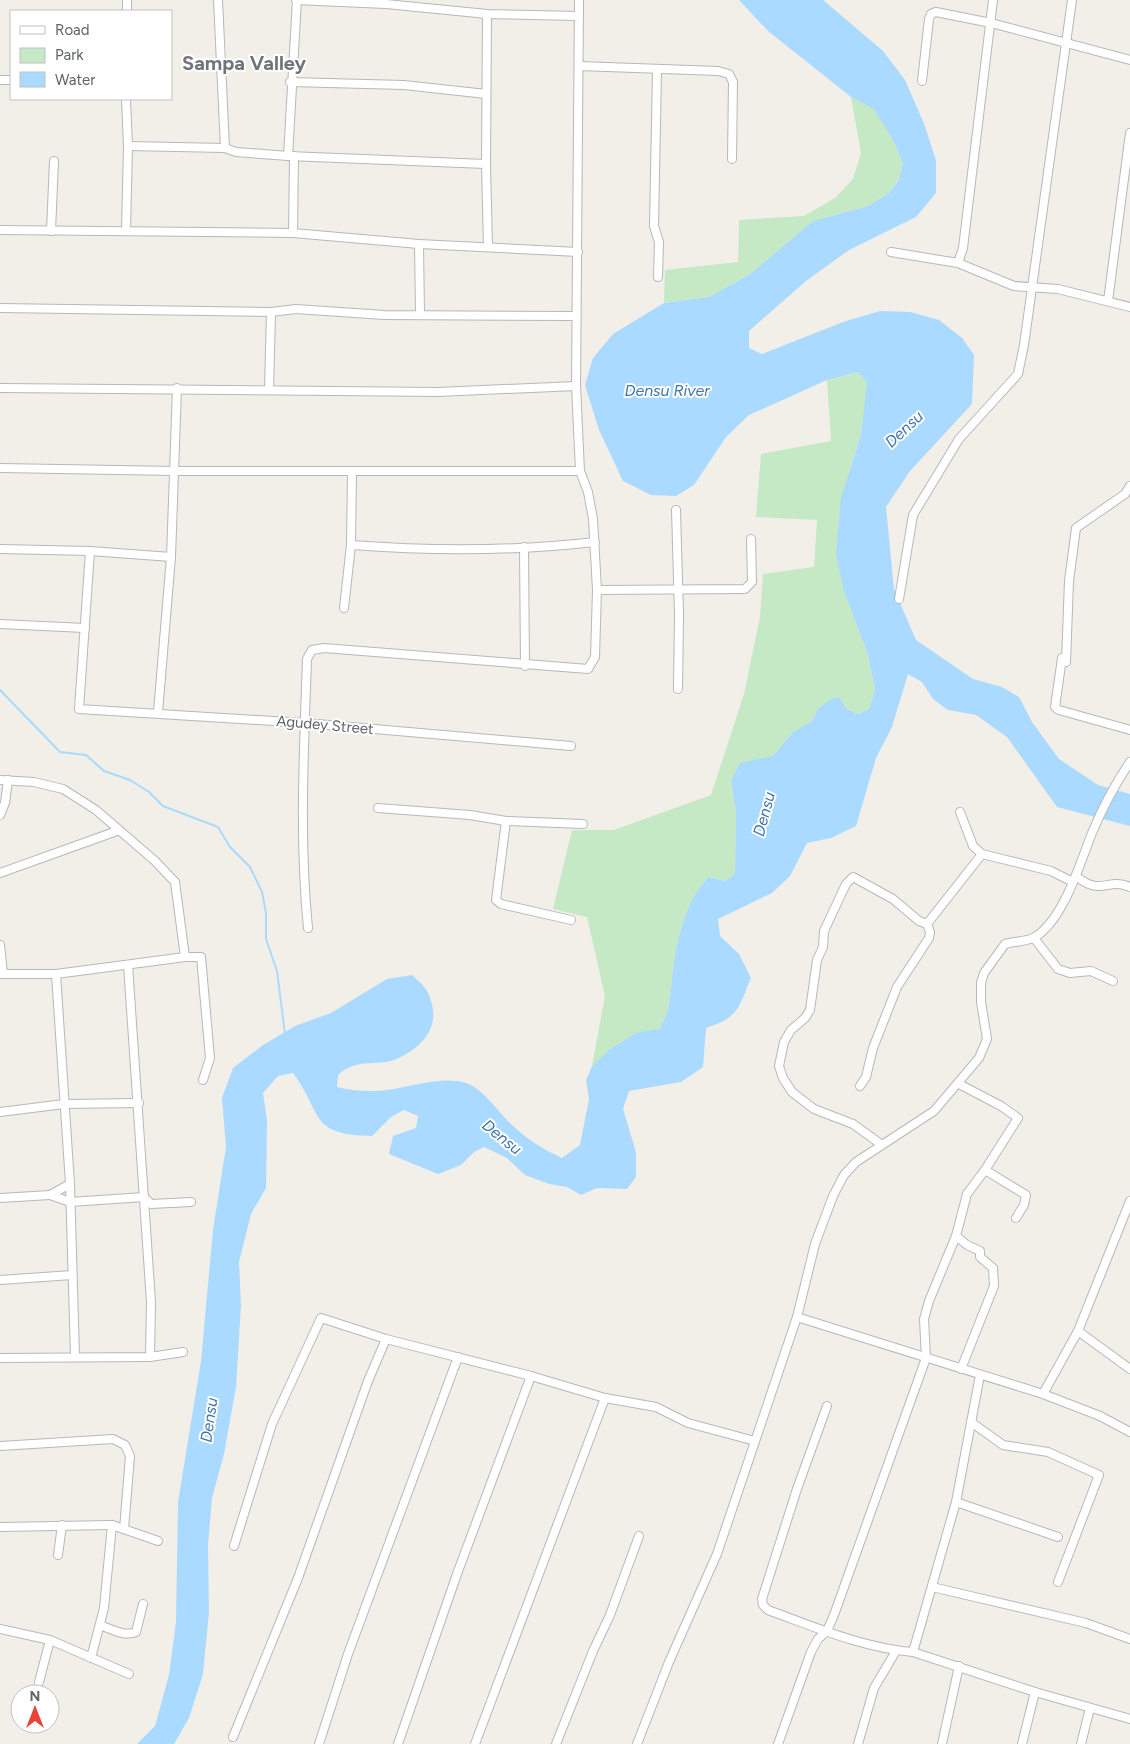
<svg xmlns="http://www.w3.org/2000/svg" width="1130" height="1744" font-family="Figtree,sans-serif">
	<rect width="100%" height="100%" fill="#f1efe8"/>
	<g fill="#c5e8c5">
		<path d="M851 97 874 108 894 142 903 164 898 180 889 193 868 206 813 221 750 274 709 297 664 303 665 270 738 262 739 220 804 216 835 198 853 179 861 153Z"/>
		<path d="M859 372 868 382 861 435 849 471 844 591 868 655 875 689 869 709 858 714 847 709 839 697 818 709 812 721 793 732 773 756 760 760 731 781 736 812 735 874 725 881 709 877C687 898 679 932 674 962 669 989 674 1005 659 1030 627 1034 616 1044 592 1066L605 996 587 917 553 909 572 830H614L711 795 744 694 760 617 763 574 814 567 817 520 756 517 761 454 831 441 827 380Z"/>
	</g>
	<path fill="#aadaff" d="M739 0H823L883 51 905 80 925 126 936 161V193L916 217 849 250 806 281 749 331V348L762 354 843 322 880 311 910 312 939 320 962 338 974 355 972 404 910 471 886 507 894 589 916 640 973 679 1002 687 1019 697 1032 722 1059 759 1098 785 1130 794V826L1057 807 1007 737 976 715 948 710 933 699 922 682 908 674 892 727 876 758 856 826 831 838 807 843 790 876 772 893 718 919 720 936 739 954 751 978C738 1009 739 1017 706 1028L703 1067 681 1082 629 1091 623 1109 636 1152V1177L627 1189 597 1188 581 1195 567 1187 549 1184 525 1175 507 1158 484 1147 474 1152 461 1165 438 1174 389 1154 393 1136 416 1128 418 1116 404 1110 391 1117 372 1136C308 1135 323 1113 293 1073L278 1076 263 1093 267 1120 266 1188 251 1214 239 1262 241 1305 236 1387 224 1454 212 1498 208 1545 209 1612 203 1674 189 1718 174 1744H137L155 1726 169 1675 176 1622 178 1502 201 1361 213 1230 226 1147 222 1098 233 1068 263 1045 295 1026 331 1013 387 979 412 975C417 980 425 986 428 993 442 1023 427 1044 399 1058 378 1068 359 1056 338 1075L337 1087C356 1092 375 1092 394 1089 415 1085 445 1076 466 1083 484 1089 498 1112 511 1124 527 1139 542 1149 562 1158L580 1145 589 1099 586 1080 592 1066 610 1049 636 1033 659 1029C674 1005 669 989 674 962 679 932 687 898 709 877L725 881 735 874 736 812 731 781 740 763 773 756 793 732 812 721 818 709 831 699 839 697 847 709 858 714 869 709 875 689 868 655 844 591 836 555 841 497 861 435 867 382 858 372 827 380 749 415 726 437 694 485 676 496 651 495 623 481 599 430 585 385 593 358 613 334 664 303 709 297 750 274 813 221 868 206 889 193 898 181 903 164 894 142 874 109 851 97 768 31Z"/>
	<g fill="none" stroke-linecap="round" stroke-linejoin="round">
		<path stroke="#aadaff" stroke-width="2" d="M0 690 60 752 86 755 104 771 130 780 149 792 163 806 218 827 230 847 250 867 262 892 266 913V939L277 971 285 1034"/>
		<g stroke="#b5b8bc" stroke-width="10">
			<g id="minor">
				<path d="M218 0 225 148"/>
				<path d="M296 0 386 4 487 14 579 16"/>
				<path d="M127 11V0"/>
				<path d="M487 14 486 164 488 247"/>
				<path d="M579 66 718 71 729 74 733 82 732 159"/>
				<path d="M657 70 654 226 659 242 658 277"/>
				<path d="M0 80H11"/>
				<path d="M922 81 929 19 931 14 936 12 991 23 1130 60"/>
				<path d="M290 82 404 85 486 94"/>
				<path d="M128 146 225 148 236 152 288 156 486 164"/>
				<path d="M288 156 297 0"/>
				<path d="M0 230 293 233 419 244 578 252"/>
				<path d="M51 231 54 161"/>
				<path d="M126 231 128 146 126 99"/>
				<path d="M293 233 294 156"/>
				<path d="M419 244 420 314"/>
				<path d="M891 252 958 263 1014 286 1058 289 1130 307"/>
				<path d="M958 263 963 248 993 0"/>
				<path d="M1108 301 1130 133"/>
				<path d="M0 308 271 312 296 309 384 315 576 316"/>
				<path d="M0 388 438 392 576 386"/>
				<path d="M269 390 271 312"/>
				<path d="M0 468 176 471H580"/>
				<path d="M676 510 679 614 678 689"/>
				<path d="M351 545C431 551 516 551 595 542"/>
				<path d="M524 547 525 666"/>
				<path d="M0 549 90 551 171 557"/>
				<path d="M90 551 79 709 305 723 571 746"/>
				<path d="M597 590 745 589 752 582 751 539"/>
				<path d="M899 599 913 515 959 439 1018 374 1024 345 1072 0"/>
				<path d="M344 608 351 545 352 472"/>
				<path d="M0 624 85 628"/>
				<path d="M1062 658 1055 707 1059 710 1130 730"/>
				<path d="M1066 662 1069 581 1076 528 1125 494 1130 486"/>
				<path d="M158 712 171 557 177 388"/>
				<path d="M0 780 34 782 63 789 96 810 155 861 175 882 185 957"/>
				<path d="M378 808 470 815 506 821 583 824"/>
				<path d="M960 812 973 846 982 854 1051 871 1073 882"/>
				<path d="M0 815 5 803 8 780"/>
				<path d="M506 821 496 900 501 904 571 920"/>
				<path d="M0 873 117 831"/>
				<path d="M1076 876C1101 897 1108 877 1130 887"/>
				<path d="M927 924 982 854"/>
				<path d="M308 928C299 839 304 748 307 659L312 650 324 648 588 669 595 657 597 590 593 519 588 492 580 471 576 386 579 0"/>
				<path d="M1034 938 1058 969 1070 973 1091 971 1113 981"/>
				<path d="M0 945 3 974"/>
				<path d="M0 974H56L185 957H201L210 1058 203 1080"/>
				<path d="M56 974 70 1184 75 1356"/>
				<path d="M860 1086 866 1077 873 1048 897 987 929 938 930 932 927 924 919 921 893 899 853 877 846 884 824 931 823 947 817 960 810 1010 805 1018 791 1030 784 1042 779 1066 783 1078 792 1092 814 1109 853 1124 882 1145"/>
				<path d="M0 1112 64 1104 139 1103"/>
				<path d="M985 1170 1026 1195 1024 1205 1016 1218"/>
				<path d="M50 1195 70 1202 144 1197 151 1204 191 1202"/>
				<path d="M0 1198 50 1195 70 1184"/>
				<path d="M1130 1201 1078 1331 1130 1369"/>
				<path d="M956 1236 967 1245 980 1251V1257L993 1268 994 1286 961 1369"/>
				<path d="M0 1280 72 1275"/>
				<path d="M797 1317 1043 1394 1100 1416 1130 1432"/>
				<path d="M150 1357 183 1352"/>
				<path d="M0 1358 150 1357 151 1302 128 965"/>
				<path d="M1043 1394 1078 1331"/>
				<path d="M827 1406 797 1489 762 1599 763 1605 768 1610C815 1627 863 1648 913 1652L1035 1692 1130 1719"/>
				<path d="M971 1422 1003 1445 1048 1452 1099 1475 1058 1582"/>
				<path d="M0 1446 113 1439 125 1445 130 1456 124 1529"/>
				<path d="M956 1502 1058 1537"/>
				<path d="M0 1527 112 1525"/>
				<path d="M234 1546 272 1424 321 1318 386 1339 531 1376 605 1398 656 1407 688 1423 755 1441"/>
				<path d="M58 1555 62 1525"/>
				<path d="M932 1587 1086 1623 1130 1639"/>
				<path d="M100 1625C110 1629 126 1637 136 1632L143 1604"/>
				<path d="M0 1629 50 1640 129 1674"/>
				<path d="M913 1652 956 1502 980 1375"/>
				<path d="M91 1658 104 1608 112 1525 158 1541"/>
				<path d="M39 1682 50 1640"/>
				<path d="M233 1737 298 1578 368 1381 386 1339"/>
				<path d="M319 1744 348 1654 458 1357"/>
				<path d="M398 1744 457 1574 531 1376"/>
				<path d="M475 1744 605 1398"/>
				<path d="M556 1744 593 1651 610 1615 639 1536"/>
				<path d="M637 1744 669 1662 717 1554 797 1317 815 1244 833 1196 844 1175 856 1162 934 1111 979 1058 987 1039 981 1002V983L984 973 1005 944C1015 941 1026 942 1035 937 1064 919 1080 863 1092 833 1102 809 1115 784 1130 762"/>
				<path d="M778 1744 811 1652 818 1639 827 1631 834 1615 926 1358 924 1319 929 1301 956 1236 967 1194 985 1170 1018 1118 1001 1106 959 1084"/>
				<path d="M858 1744 874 1688 896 1651"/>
				<path d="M942 1744 959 1666"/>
				<path d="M1022 1744 1035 1692"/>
				<path d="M1081 1744 1090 1708"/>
			</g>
		</g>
		<use href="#minor" stroke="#fff" stroke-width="8"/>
	</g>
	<g text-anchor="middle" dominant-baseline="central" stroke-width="4" stroke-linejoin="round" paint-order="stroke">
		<g font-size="15" fill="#5f6368" stroke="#fff">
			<text transform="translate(325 725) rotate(5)">Agudey Street</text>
		</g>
		<g font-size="16" font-style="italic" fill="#4174aa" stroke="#fff">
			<text x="667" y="390">Densu River</text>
			<text transform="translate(904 429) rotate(-43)">Densu</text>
			<text transform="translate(764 814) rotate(-75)">Densu</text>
			<text transform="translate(502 1137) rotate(39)">Densu</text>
			<text transform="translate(209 1420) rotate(-82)">Densu</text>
		</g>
		<g font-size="20" font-weight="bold" fill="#70757a" stroke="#fff">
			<text x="244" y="63">Sampa Valley</text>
		</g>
	</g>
	<rect x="10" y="10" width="162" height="90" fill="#ffffff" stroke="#bfc1c3"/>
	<rect x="20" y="26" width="25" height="8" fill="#ffffff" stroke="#bfc1c3"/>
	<text x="55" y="35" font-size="15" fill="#5f6368">Road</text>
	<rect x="20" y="48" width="25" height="15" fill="#c5e8c5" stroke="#bfc1c3"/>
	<text x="55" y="60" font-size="15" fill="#5f6368">Park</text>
	<rect x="20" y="72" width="25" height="15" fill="#aadaff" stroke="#bfc1c3"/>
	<text x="55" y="85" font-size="15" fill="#5f6368">Water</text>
	<g transform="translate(35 1709)"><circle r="24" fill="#ffffff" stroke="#bfc1c3"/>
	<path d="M0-4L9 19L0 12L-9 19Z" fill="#ea4335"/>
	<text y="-8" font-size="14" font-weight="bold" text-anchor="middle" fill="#5f6368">N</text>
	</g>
</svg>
